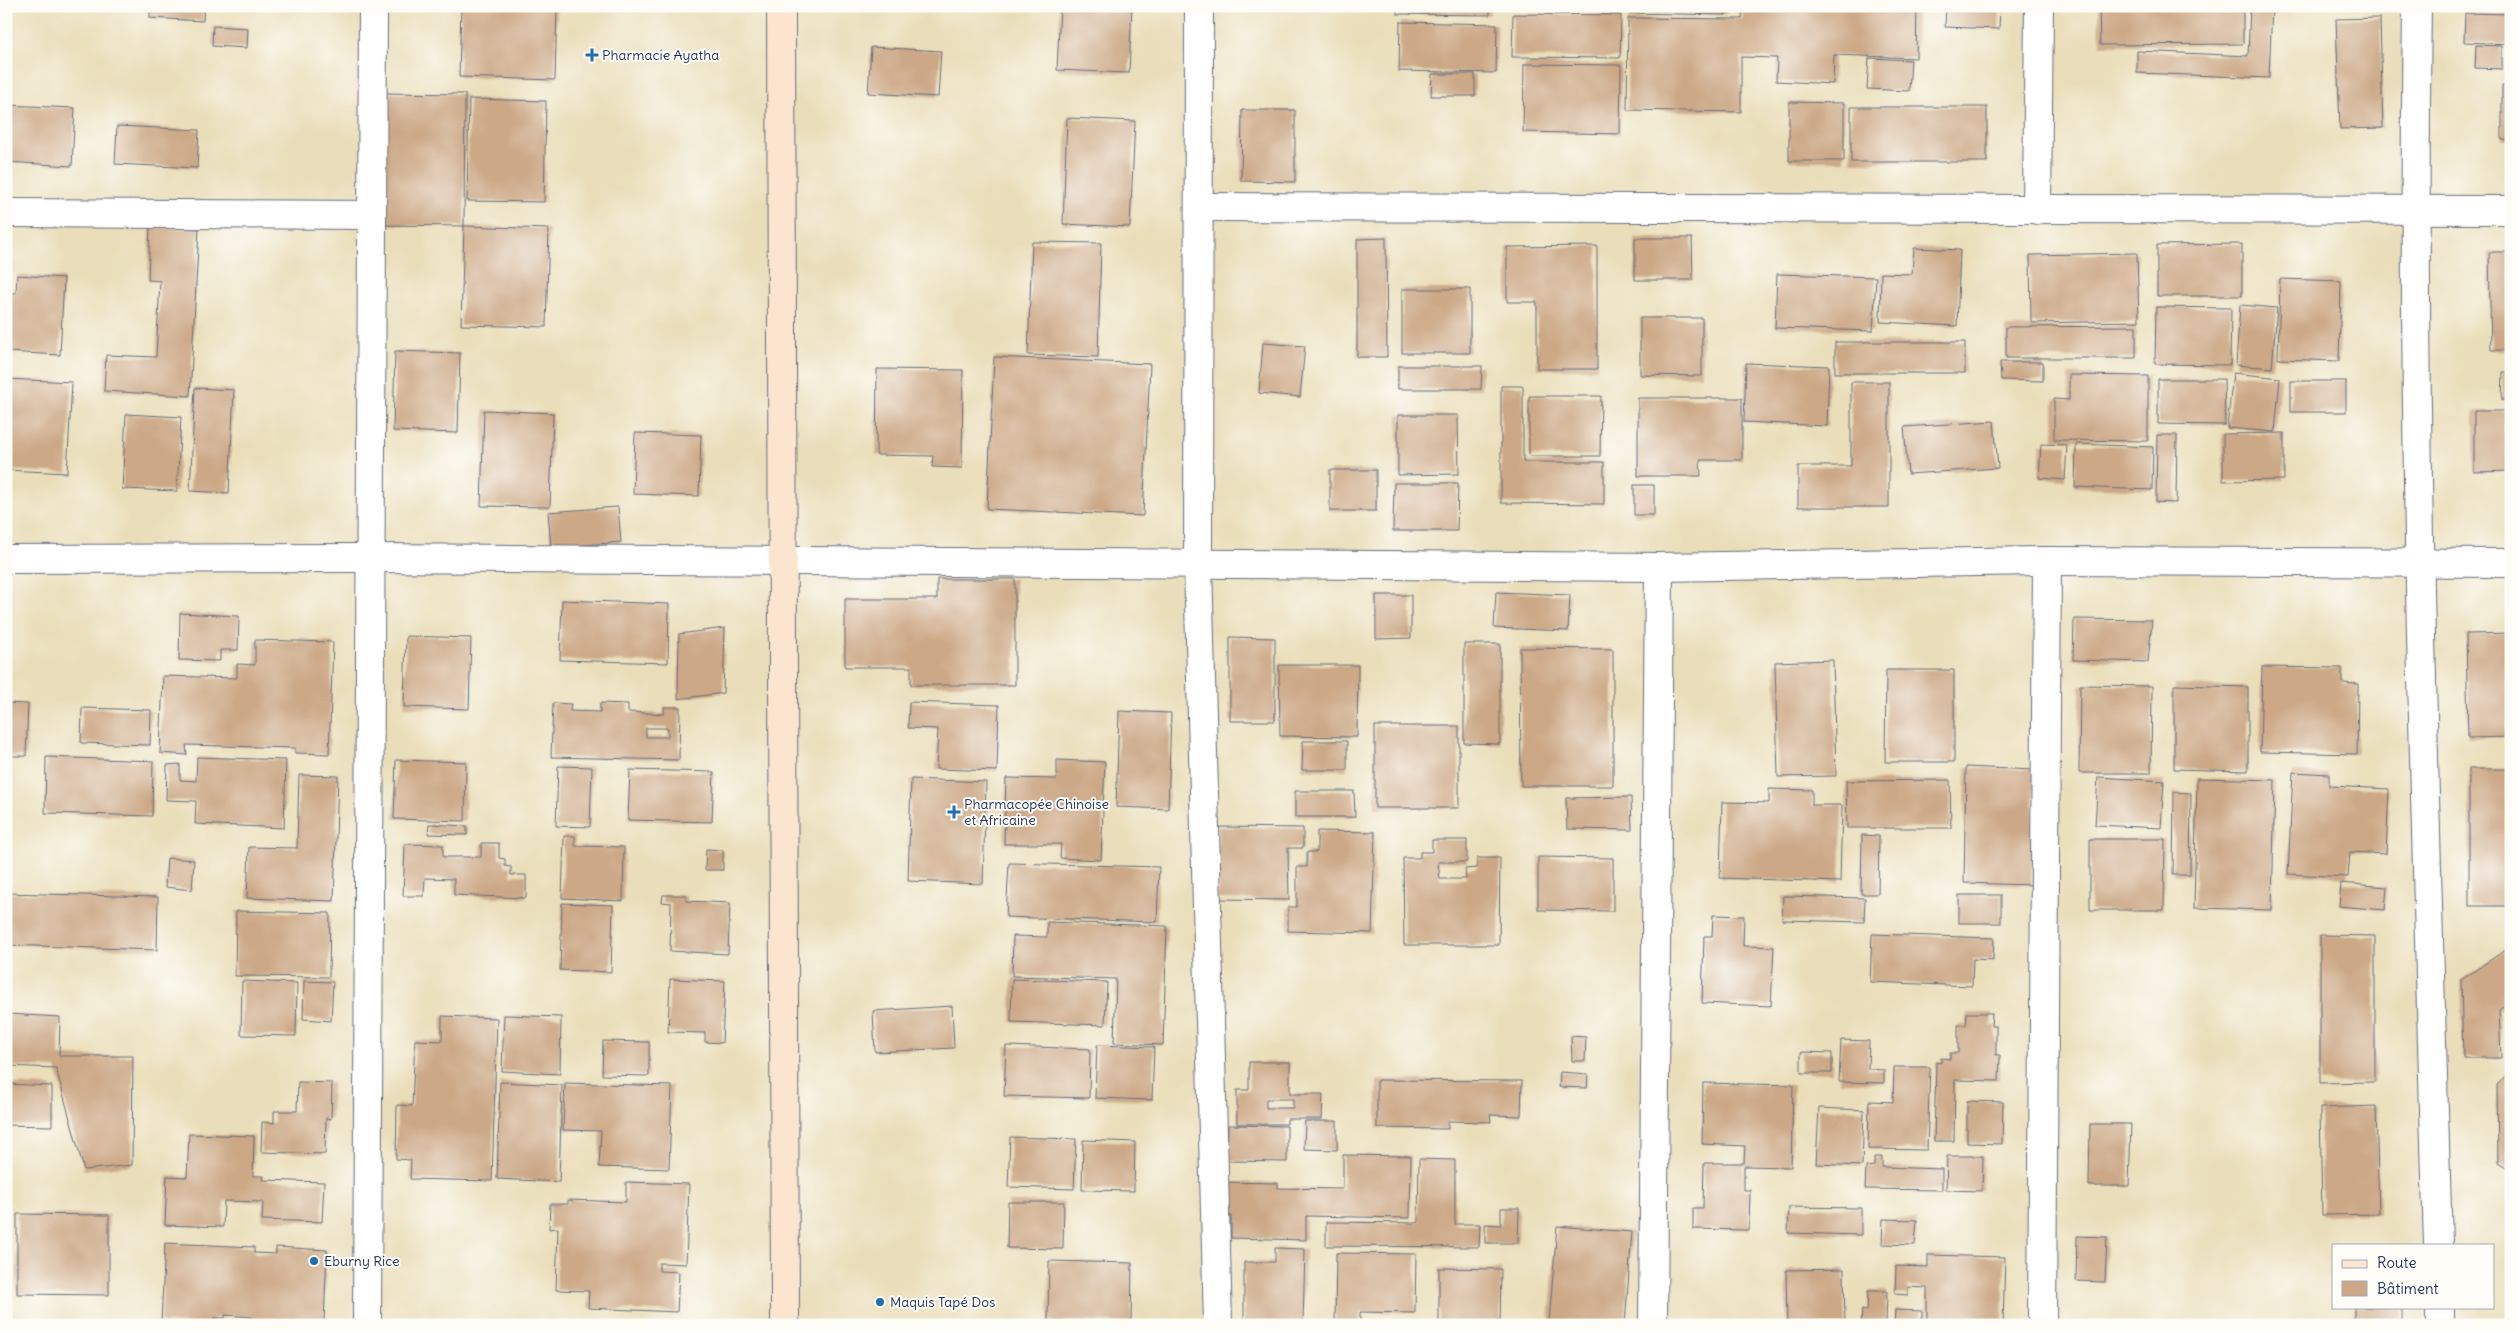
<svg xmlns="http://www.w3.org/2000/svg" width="2517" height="1331" font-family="Delius,sans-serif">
	<rect width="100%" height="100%" fill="#fdfcf7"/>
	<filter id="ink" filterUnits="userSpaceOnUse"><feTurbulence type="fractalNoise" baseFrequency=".02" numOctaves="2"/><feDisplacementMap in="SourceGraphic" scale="10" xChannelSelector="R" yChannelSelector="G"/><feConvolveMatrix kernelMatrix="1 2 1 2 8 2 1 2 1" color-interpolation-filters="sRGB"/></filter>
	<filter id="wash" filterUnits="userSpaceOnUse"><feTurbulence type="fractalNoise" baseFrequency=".0096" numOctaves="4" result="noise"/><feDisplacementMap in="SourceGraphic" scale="20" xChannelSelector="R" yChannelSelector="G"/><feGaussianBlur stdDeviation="1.12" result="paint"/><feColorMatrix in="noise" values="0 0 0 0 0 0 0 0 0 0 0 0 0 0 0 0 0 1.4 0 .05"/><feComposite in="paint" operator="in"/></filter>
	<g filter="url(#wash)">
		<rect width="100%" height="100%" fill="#eadeba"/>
		<g id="blocks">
			<g fill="#cca886" fill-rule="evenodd">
				<path d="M150 6H204L203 21 150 18Z"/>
				<path d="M461 6H557L555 80 459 77Z"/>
				<path d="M1060 6H1132L1129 73 1057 70Z"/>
				<path d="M1397 6H1490V15L1397 14Z"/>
				<rect x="1515" y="6" width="46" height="2"/>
				<path d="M1578 6H1612V10L1578 9Z"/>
				<path d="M1626 6H1726V15L1626 13Z"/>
				<path d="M1743 6H1917L1916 58 1834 55 1833 84 1776 81 1777 58 1741 57V112L1627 110 1628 18 1742 19Z"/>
				<path d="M1946 6H2000L1999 29 1945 27Z"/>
				<path d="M2099 6H2243V44L2100 45Z"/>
				<path d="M2250 6H2272L2269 78 2137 73V51L2248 56Z"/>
				<path d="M2465 13 2511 14V44L2464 42Z"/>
				<path d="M1513 14 1621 15 1620 58 1512 57Z"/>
				<path d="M2380 18 2383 128 2340 129 2336 19Z"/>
				<path d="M1400 22 1497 24 1496 73 1399 71Z"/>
				<path d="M213 26 248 28 247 48 212 46Z"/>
				<path d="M2476 45 2502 46V69L2475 68Z"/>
				<path d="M871 47 941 51 938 97 868 93Z"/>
				<path d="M1869 58 1911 60 1909 91 1867 89Z"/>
				<path d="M1524 64 1621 65 1620 134 1523 132Z"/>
				<path d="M1432 74H1475V96H1431Z"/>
				<rect x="2502" y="86" width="9" height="54"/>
				<path d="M385 93 465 94 464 226 383 225Z"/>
				<path d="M469 99 546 101 544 202 467 201Z"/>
				<path d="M1789 102 1844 103V161H1789Z"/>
				<path d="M6 105 75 108 72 166 6 162Z"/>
				<rect x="1851" y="107" width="136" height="55"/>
				<path d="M1242 110H1295V182L1241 181Z"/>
				<path d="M1067 118 1135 121 1130 227 1063 224Z"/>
				<path d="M117 126 199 130 197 168 115 164Z"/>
				<path d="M464 226 549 229 546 327 461 325Z"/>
				<path d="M150 227 199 229 190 396 104 391 106 355 156 357 160 281 148 280Z"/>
				<path d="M1386 238 1387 357H1357V239Z"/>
				<path d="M1635 238H1692L1693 280H1635Z"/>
				<path d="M1032 242 1101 243 1098 357 1028 355Z"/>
				<path d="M2242 244V296H2157V245Z"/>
				<path d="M1597 246V369H1537V302H1507V247Z"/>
				<path d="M1914 248 1960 250 1957 326 1880 322 1881 273 1912 274Z"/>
				<path d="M2489 252H2511V350H2491Z"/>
				<path d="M2137 253 2139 321 2031 323 2030 255Z"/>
				<path d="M1777 274 1876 277 1873 331 1775 328Z"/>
				<path d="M17 275 64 278 60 355 6 352V293H16Z"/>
				<path d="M2280 279 2341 281 2339 361 2278 359Z"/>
				<rect x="1402" y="289" width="68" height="64"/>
				<path d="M2240 305 2277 308 2272 368 2236 365Z"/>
				<path d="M2156 307 2231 308 2230 365 2155 364Z"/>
				<path d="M1640 318H1702V376L1640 375Z"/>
				<path d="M2136 326V358H2006V327Z"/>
				<rect x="1835" y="342" width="130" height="31"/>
				<path d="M1263 343 1305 346 1300 397 1259 393Z"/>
				<path d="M395 351 460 353 458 433 393 431Z"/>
				<path d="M994 357 1150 364 1143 516 987 509Z"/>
				<path d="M2000 362H2043V381L2001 380Z"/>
				<path d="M1746 363 1829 366 1827 426 1744 422Z"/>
				<path d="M1398 366H1482L1481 389H1398Z"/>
				<path d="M877 369 963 370 962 468 932 467 933 456 876 455Z"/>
				<path d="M2503 372H2511V400H2502Z"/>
				<path d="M2233 373 2280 378 2275 432 2227 428Z"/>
				<path d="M2069 375 2148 376V441L2054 440V399L2069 400Z"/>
				<path d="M6 379 72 382 67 473 6 470Z"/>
				<path d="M2158 379H2224L2225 425 2158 424Z"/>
				<rect x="2291" y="381" width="55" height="31"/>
				<path d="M1851 382H1889V507H1798V466H1851Z"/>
				<path d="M1501 386H1523V462H1604V504L1501 503Z"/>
				<path d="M195 388 234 390 229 493 190 491Z"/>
				<path d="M1529 396H1601L1600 456H1529Z"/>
				<path d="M1638 398H1742V460H1700L1701 476H1638Z"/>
				<path d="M484 410 553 413 550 507 481 506Z"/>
				<path d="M2474 411H2511V471L2474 472Z"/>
				<path d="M126 414 181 417 177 491 122 489Z"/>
				<path d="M1398 415H1458L1459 474 1398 475Z"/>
				<path d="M1994 421 1998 468 1908 474 1904 427Z"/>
				<path d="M635 433 701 435 699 496 633 494Z"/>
				<path d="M2284 433V480L2223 481V434Z"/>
				<path d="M2157 435H2177L2176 503 2156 502Z"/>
				<path d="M2041 444 2067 445 2065 480 2039 478Z"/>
				<path d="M2076 444 2153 447 2152 490 2075 487Z"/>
				<rect x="1330" y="470" width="46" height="41"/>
				<path d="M1394 483H1458L1457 531H1393Z"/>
				<rect x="1634" y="485" width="20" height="30"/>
				<path d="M618 507 621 542 551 548 548 512Z"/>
				<path d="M937 579H1015V685H911V667H845V599H937Z"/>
				<path d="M1496 592 1570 595 1568 631 1494 628Z"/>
				<path d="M1376 595H1411V638L1376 639Z"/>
				<path d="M562 600 669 604 668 663 560 660Z"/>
				<path d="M180 613 239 616 238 650H220V661L179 660Z"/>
				<path d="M2074 619 2152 620 2148 662 2073 660Z"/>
				<path d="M725 628 723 693 678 699 679 634Z"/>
				<path d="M2511 633V737L2468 738 2466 634Z"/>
				<path d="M406 636 471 638 469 709 404 707Z"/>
				<path d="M1230 637 1275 638V721H1230Z"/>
				<path d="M255 640 333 642 329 754 295 753V748L186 745 187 755 160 753 163 676 237 678V664L255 665Z"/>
				<path d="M1464 644H1500V744L1464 743Z"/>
				<path d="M1520 648 1613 649V786H1521Z"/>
				<path d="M1833 660 1836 776 1778 777 1775 662Z"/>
				<path d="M1279 665H1358L1357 737 1280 736Z"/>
				<path d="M2262 667 2342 668V683L2358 684 2357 754 2260 752Z"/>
				<path d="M1886 670H1954V762H1885Z"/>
				<path d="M2080 685 2152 686 2151 773H2079Z"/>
				<path d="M2174 685 2248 687V771L2174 769Z"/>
				<path d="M909 702 999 705 997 771 936 769 938 729 908 728Z"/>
				<path d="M6 703 28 704 26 756H6Z"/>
				<path d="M553 703 571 704 570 711 600 712V703L628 704V712L664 714V707H680L679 760 551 757ZM646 728H668V737H646Z"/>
				<path d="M82 708 151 710 150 745 81 743Z"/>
				<path d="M1119 711 1171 713 1168 809 1116 807Z"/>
				<rect x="1375" y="726" width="84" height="82"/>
				<path d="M1303 741H1347V770H1302Z"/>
				<path d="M46 757 153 761 152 816 45 813Z"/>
				<path d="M197 757 286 760 284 828 195 824 196 801 166 800 167 765 180 764V780L196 781Z"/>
				<path d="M396 760 466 762 465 821 394 819Z"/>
				<path d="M1057 760 1105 762 1101 860 1060 858 1061 844H1004L1006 778 1057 779Z"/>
				<path d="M558 766 592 767 590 827 556 826Z"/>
				<path d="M1966 767 2034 770 2031 885 1964 883Z"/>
				<rect x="2469" y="769" width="42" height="137"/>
				<path d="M630 770 714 772 712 822 628 820Z"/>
				<path d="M2293 772 2329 774V786L2389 789 2386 854 2350 852 2348 877 2288 874Z"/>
				<path d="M299 775 338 776 334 901 247 898 249 847 297 848Z"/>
				<path d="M2098 777 2164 781 2161 828 2095 825Z"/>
				<path d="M2197 778 2275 780 2272 910 2194 908Z"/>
				<path d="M911 779 986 782 983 884 908 881Z"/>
				<path d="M1950 780 1951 828H1847L1846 781Z"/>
				<path d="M1769 789 1812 790V805H1842L1840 882 1720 878 1722 802 1769 803Z"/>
				<path d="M1295 791H1354L1355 817H1295Z"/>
				<path d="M2174 792 2191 793 2190 875H2173Z"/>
				<path d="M1631 797 1632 830 1567 829 1566 798Z"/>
				<path d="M429 824 467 826V835L428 834Z"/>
				<path d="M1218 827 1303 828V848H1288L1289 900 1218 899Z"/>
				<path d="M1317 831 1375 832 1372 933 1288 931V907H1297V867H1307V852H1317Z"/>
				<path d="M1862 835 1879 836 1878 894H1861Z"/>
				<path d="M564 836H575V846L624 847 623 901 562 898Z"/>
				<path d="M2090 839H2165L2164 910H2090Z"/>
				<path d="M1432 840H1467V862H1438L1440 879H1466L1465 869 1477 868V858H1500L1499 945H1404L1403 858H1420V852H1432Z"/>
				<path d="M481 843H499V858L505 859V866L511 867V875H526V898L454 895V879L425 878 424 896H403L405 844 443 845V857H481Z"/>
				<path d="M706 849 723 850V870H705Z"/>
				<path d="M1538 857 1613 858V911L1538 910Z"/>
				<path d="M167 858 194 860 192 890 165 887Z"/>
				<path d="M1009 863 1159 867 1157 922 1006 917Z"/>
				<path d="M2341 883 2387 887 2385 910 2339 906Z"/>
				<path d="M6 893 158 897 157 950 6 945Z"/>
				<path d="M663 895H686V901L730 903 728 954 670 951 671 903 662 902Z"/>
				<rect x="1959" y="895" width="42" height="28"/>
				<path d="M1783 896 1865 898 1864 922 1782 920Z"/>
				<path d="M562 903 613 905 611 972 560 970Z"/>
				<path d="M236 911 330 913 329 977 235 976Z"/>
				<path d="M1713 915 1744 916 1743 946 1774 947 1771 1006 1702 1003 1704 936H1712Z"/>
				<path d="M1047 922 1167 926 1163 1045 1114 1043 1116 979 1012 976 1013 936 1047 937Z"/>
				<path d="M1872 934 1994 938 1993 960 1973 959 1972 986 1870 982Z"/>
				<path d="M2320 935 2375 936V1082L2320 1083Z"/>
				<path d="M2511 946V1001L2499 1010 2501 1058H2463L2461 980Z"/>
				<path d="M670 979 725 981 722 1043 705 1042V1033L668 1032Z"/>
				<path d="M1012 979 1107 982 1105 1025 1011 1022Z"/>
				<path d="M242 981 297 983 296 1036 241 1035Z"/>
				<path d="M304 981 333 982 331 1021 303 1019Z"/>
				<path d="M952 1006 954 1048 875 1052 873 1011Z"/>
				<path d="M1967 1013H1992L1991 1026H1996V1055H2000L1999 1081 1955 1080 1954 1141H1934L1936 1062 1941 1063V1058L1950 1059V1053H1958V1025H1966Z"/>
				<path d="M6 1014 60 1017 59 1056H133L132 1165 84 1170 56 1068 6 1066Z"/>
				<path d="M504 1015 561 1017 560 1074 502 1071Z"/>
				<path d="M442 1016 497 1018 492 1181 410 1179 411 1160 396 1159 397 1105 412 1106 415 1040 442 1041Z"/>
				<path d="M1571 1036 1586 1037 1585 1061H1572Z"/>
				<path d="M1841 1040 1869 1041 1868 1069 1884 1070V1083L1839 1082Z"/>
				<path d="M603 1041 649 1042V1076L602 1075Z"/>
				<path d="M1097 1045 1154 1047 1152 1100 1095 1098Z"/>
				<path d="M1006 1046 1090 1049 1089 1098 1004 1096Z"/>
				<path d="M1801 1052 1832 1053V1073H1801Z"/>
				<path d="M1249 1062H1290V1094H1323L1322 1119H1287V1124H1237V1090H1249ZM1266 1099H1293V1108H1266Z"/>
				<path d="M1894 1067H1930L1927 1150 1868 1149 1869 1101 1893 1102Z"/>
				<path d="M2511 1070V1170L2498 1162 2497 1085Z"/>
				<path d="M1560 1072 1588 1074 1587 1088 1559 1087Z"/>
				<path d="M1377 1080 1522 1081 1521 1116 1490 1115 1491 1122 1448 1121V1129L1377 1128Z"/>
				<path d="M298 1082 332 1083 331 1119 326 1118 325 1154 261 1152 262 1122 274 1123V1111H297Z"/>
				<path d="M500 1082 562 1085 559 1182 497 1179Z"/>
				<path d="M565 1083 672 1086 669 1169 599 1167 601 1131 563 1130Z"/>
				<path d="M1703 1083 1793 1085 1791 1167 1744 1166V1190H1750L1749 1230 1693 1229V1208H1703L1704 1163H1744L1745 1146 1702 1144Z"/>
				<path d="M6 1084 52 1086V1126L6 1125Z"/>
				<path d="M1967 1101 2003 1102 2002 1144 1967 1143Z"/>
				<path d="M2376 1106 2379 1214 2322 1215 2320 1108Z"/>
				<path d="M1819 1108 1864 1110 1862 1166 1816 1164Z"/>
				<path d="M1305 1121H1337V1150L1304 1149Z"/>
				<path d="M2090 1124H2131L2129 1186H2089Z"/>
				<path d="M1228 1125 1287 1126V1162L1227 1161Z"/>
				<path d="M189 1134 254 1136 253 1176H264L263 1180 324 1182 322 1222 262 1220 263 1202 224 1201 223 1227 165 1225 167 1176 187 1177Z"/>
				<path d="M1010 1137 1076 1139 1074 1189 1008 1187Z"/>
				<path d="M1083 1140 1135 1142 1134 1191 1082 1190Z"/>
				<path d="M1343 1155 1411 1156 1410 1218 1306 1216V1240L1231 1238V1216L1217 1215 1218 1182 1278 1183V1188L1343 1189Z"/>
				<path d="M1947 1156H1983L1982 1191 1946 1190Z"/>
				<path d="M1874 1157H1882V1167L1942 1169V1190L1865 1189 1866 1167 1874 1166Z"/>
				<path d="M1419 1159 1455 1160V1224H1480L1479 1247 1326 1246V1222L1418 1223Z"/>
				<path d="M626 1182 689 1184 686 1264 659 1263V1271L679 1272 677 1312 588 1308 589 1291 556 1290 558 1228 549 1229 550 1204H568V1200L626 1202Z"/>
				<path d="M1008 1202H1064L1063 1249 1007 1248Z"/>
				<path d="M1789 1207 1861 1208V1235L1788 1233Z"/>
				<path d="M1501 1208H1519L1518 1243H1485V1224L1501 1225Z"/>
				<path d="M17 1214 109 1215V1295L17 1294Z"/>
				<path d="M1883 1219 1917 1220 1915 1245 1882 1244Z"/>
				<path d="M1557 1226 1632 1232 1625 1325 1549 1322Z"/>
				<path d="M2077 1236 2107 1237 2105 1282 2076 1281Z"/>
				<path d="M165 1243 254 1247V1253L276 1254V1247L327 1250 324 1323 252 1320V1317L225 1315V1318H214L213 1325 161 1323Z"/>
				<path d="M1275 1248 1305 1249 1303 1325H1244V1262H1275Z"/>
				<path d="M1336 1253 1416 1254 1415 1313 1360 1312V1325H1335Z"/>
				<path d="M1928 1255 2005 1257 2003 1325H1927V1288L1908 1287V1295L1895 1294 1896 1266 1928 1267Z"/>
				<path d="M1049 1261 1132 1263 1131 1323 1048 1321Z"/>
				<path d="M1439 1268 1501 1269 1500 1325H1439Z"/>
				<path d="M1844 1269 1845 1325H1787L1786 1270Z"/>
				<path d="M1868 1291H1887L1886 1325H1861L1862 1310 1867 1311Z"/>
				<rect x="2354" y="1307" width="48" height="18"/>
				<path d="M1895 1310 1922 1311V1325H1894Z"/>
			</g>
		</g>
	</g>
	<g filter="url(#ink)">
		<use href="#blocks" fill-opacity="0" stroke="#636c7e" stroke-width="1"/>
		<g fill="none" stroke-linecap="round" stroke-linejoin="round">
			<g stroke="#636c7e" stroke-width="30">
				<g id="street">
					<path d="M1199 6 1198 564 1218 1325"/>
					<path d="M2417 6C2411 419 2426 832 2438 1245"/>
					<path d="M1199 207 2511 210"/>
					<path d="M2037 210 2039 6"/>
					<path d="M6 213 372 215"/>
					<path d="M6 559 371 558 1659 567 2047 561 2511 563"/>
					<path d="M2440 1307V1325"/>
					<path d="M367 1325 373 6"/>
					<path d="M1653 1325 1659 567"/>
					<path d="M2042 1325 2047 561"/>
				</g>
			</g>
			<g stroke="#636c7e" stroke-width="30">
				<path id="secondary" d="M781 6 785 1325"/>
			</g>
			<use href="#street" stroke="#fff" stroke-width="28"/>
			<use href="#secondary" stroke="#fbe5cf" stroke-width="28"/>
		</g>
	</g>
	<g fill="#1f6fb2" stroke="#fdfcf7" stroke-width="2">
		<path d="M589.5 47.5h5v5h5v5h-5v5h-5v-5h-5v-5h5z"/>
		<path d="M951.5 804.5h5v5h5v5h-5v5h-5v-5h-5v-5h5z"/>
		<circle cx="314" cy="1261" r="5"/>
		<circle cx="880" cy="1302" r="5"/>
	</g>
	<g text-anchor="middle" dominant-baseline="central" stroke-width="4" stroke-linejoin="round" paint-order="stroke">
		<g font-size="14" fill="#1b2f5e" stroke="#fdfcf7" text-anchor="start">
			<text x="602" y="55">Pharmacie Ayatha</text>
			<text x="964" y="804">Pharmacopée Chinoise<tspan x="964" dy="16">et Africaine</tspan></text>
			<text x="324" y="1261">Eburny Rice</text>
			<text x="890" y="1302">Maquis Tapé Dos</text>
		</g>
	</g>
	<rect width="2517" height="1331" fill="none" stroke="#fdfcf7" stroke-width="25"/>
	<rect x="2332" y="1244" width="162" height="65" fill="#fdfcf7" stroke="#a3aaba"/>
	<rect x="2342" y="1260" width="25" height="8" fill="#fbe5cf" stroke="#a3aaba"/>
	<text x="2377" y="1268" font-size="15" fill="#1b2f5e">Route</text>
	<rect x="2342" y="1281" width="25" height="15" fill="#cca886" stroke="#a3aaba"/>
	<text x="2377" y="1294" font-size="15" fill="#1b2f5e">Bâtiment</text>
</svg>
